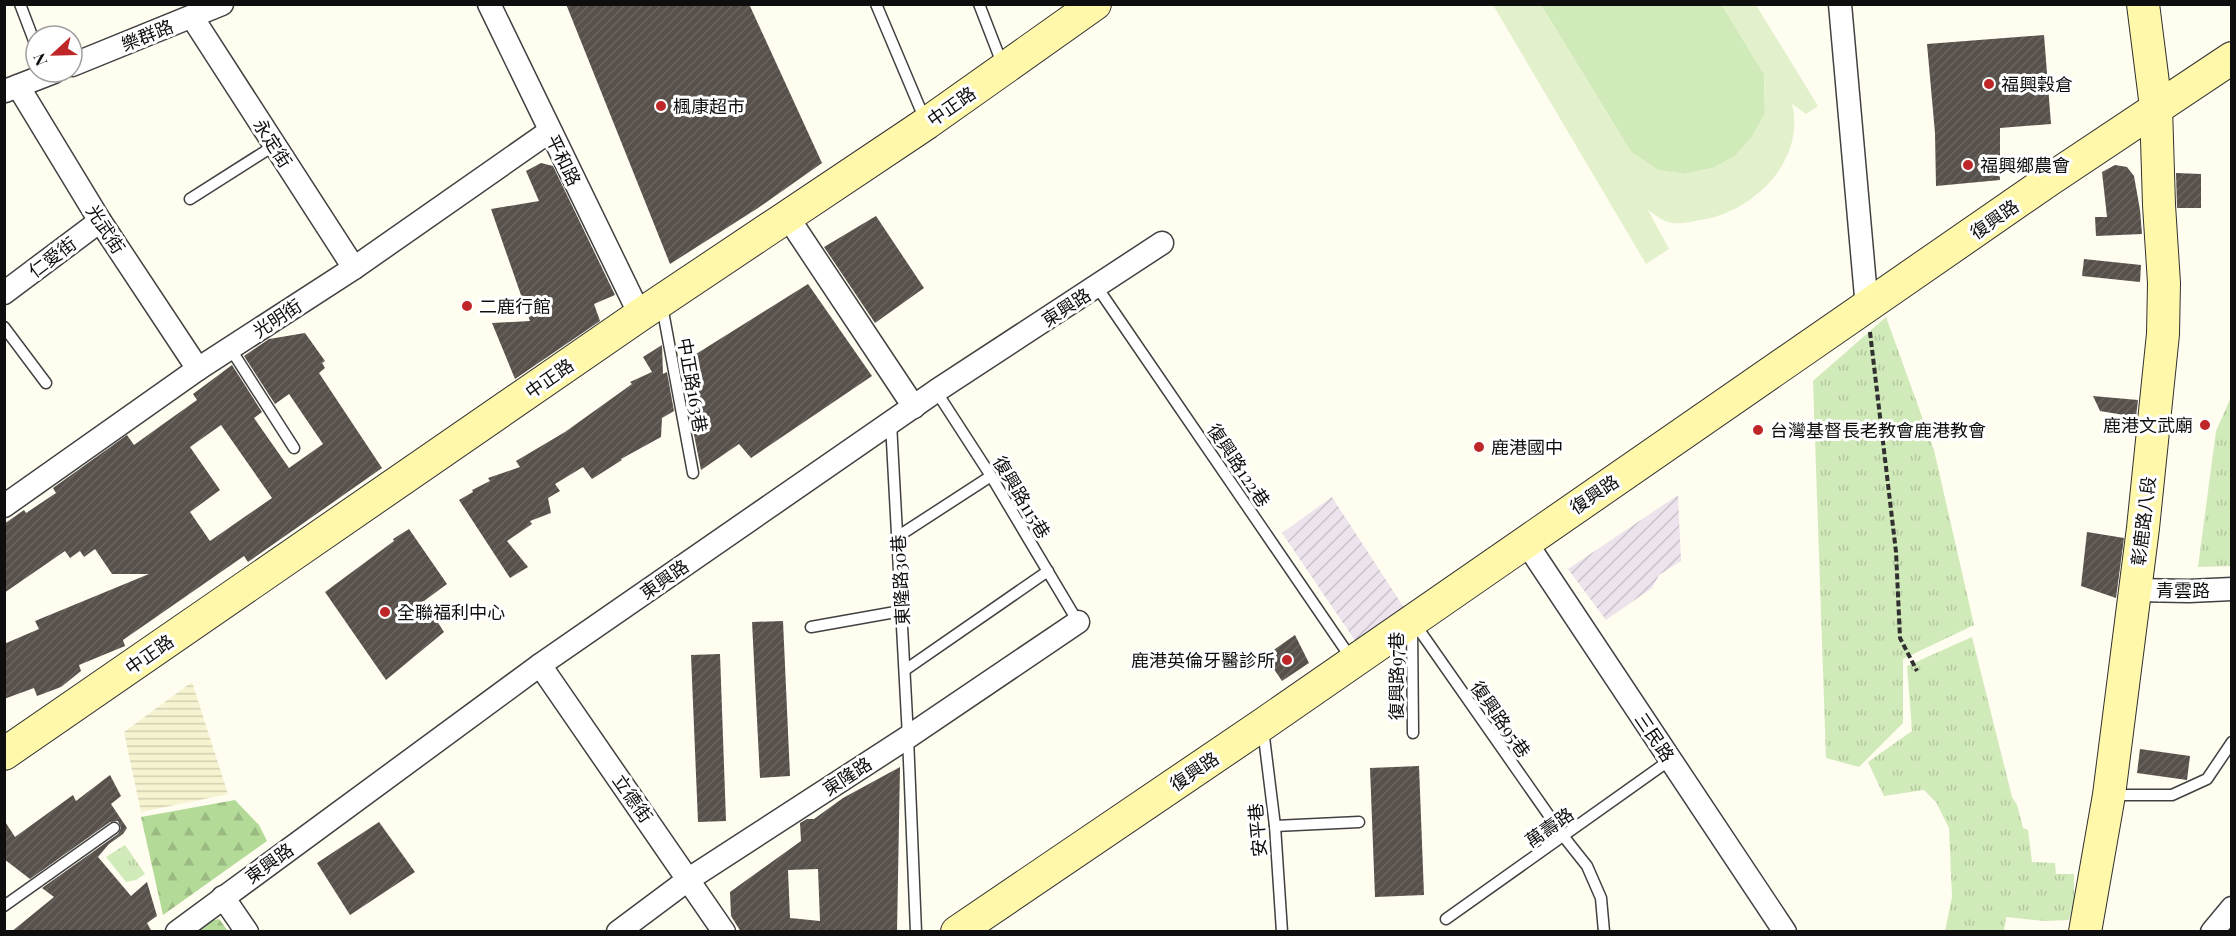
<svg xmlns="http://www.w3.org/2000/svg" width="2236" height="936" font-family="'Playfair Display','Noto Sans TC',serif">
	<defs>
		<pattern id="industrial-furrows" width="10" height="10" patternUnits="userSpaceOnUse" patternTransform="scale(1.5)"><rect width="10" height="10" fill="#ece3ed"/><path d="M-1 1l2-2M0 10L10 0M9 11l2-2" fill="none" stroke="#c9c2ca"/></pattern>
		<pattern id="farmland-rules" width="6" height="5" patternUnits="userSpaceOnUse" patternTransform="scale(1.5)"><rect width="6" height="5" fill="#f5f3d0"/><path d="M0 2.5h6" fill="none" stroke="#d1cfb1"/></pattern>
		<pattern id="forest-firs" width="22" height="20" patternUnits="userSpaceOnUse" patternTransform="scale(1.5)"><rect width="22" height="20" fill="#b4da98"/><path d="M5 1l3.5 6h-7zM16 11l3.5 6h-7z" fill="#9aba82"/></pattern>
		<pattern id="park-tufts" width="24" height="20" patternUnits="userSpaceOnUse" patternTransform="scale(1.5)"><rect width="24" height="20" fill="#d1eab9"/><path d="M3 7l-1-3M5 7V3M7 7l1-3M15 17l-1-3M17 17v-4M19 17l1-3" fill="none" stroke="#b2c89e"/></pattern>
		<pattern id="building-hatch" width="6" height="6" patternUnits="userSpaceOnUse" patternTransform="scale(1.5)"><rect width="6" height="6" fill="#57504b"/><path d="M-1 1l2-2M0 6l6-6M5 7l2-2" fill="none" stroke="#6a6561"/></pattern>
	</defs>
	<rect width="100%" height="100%" fill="#fffcf0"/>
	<g fill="url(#industrial-furrows)">
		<path d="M1678 495 1681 561 1659 575 1652 588 1606 620 1568 569Z"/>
		<path d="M1332 497 1412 620 1358 645 1282 533Z"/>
	</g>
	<path fill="url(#farmland-rules)" d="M192 682 228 794 141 812 124 732Z"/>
	<path fill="#d1eab9" d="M1541 5H1722L1764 74 1765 114 1752 137 1734 157 1713 168 1685 174 1658 170 1631 152Z"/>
	<g fill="url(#forest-firs)">
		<path d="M235 800 259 825 267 841 163 915 141 817Z"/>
		<path d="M219 919 228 931 183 932 197 924Z"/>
	</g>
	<g fill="url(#park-tufts)">
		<path d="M1886 317 1934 450 1974 625 1903 659V723L1859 767 1826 758 1813 381Z"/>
		<path d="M2231 397V566L2198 567 2216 431Z"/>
		<path d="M1972 637 2012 797 2017 805 2023 828 2028 830 2032 862 2055 863 2056 874H2074V901L2069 920 2044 921 2006 917 2004 931H1945L1952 897 1949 828 1936 802 1924 790 1884 796 1868 762 1912 731 1907 666Z"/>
		<path d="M125 845 145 874 136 880 126 882 106 857Z"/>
	</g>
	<path fill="#e2f1cb" d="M1493 5H1541L1631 152 1658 170 1685 174 1713 168 1734 157 1752 137 1765 114 1764 74 1722 5H1756L1818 106 1806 114 1792 104C1806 160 1754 212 1700 220 1691 222 1678 225 1668 222 1661 220 1654 214 1648 210L1669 249 1646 264Z"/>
	<g fill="url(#building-hatch)" fill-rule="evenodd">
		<path d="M566 4H749L822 163 758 208 670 264Z"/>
		<path d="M2044 35 2051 124 2000 128V180L1936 186 1935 133 1927 44Z"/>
		<path d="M541 163 553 166 615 295 594 304 600 321 515 379 492 323 530 321 491 209 539 201 526 171Z"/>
		<path d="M2115 165 2127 167 2134 176 2140 210 2142 234 2096 236 2095 217H2107L2102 172Z"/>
		<path d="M2176 173 2201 174V208H2177Z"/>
		<path d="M876 216 924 288 875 323 824 247Z"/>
		<path d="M2084 259 2141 265 2140 282 2082 276Z"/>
		<path d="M808 284 872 376 751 458 739 444 701 470 680 364Z"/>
		<path d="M305 333 325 361 322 363 325 368 319 373 382 468 248 562 244 556 123 640 125 646 79 665 81 671 61 687 37 696 34 688 4 699V644L39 629 35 621 149 574H112L95 549 84 557 80 551 70 558 65 551 4 593V524L24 510 26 513 56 493 53 488 127 435 134 445 166 422 197 400 193 394 232 365 262 412 254 418 289 468 323 444 289 394 275 404 244 356 269 339ZM221 425 272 498 210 541 190 512 220 490 190 447Z"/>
		<path d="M662 345 663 374 667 372 674 411 662 418 661 437 621 459 622 460 592 479 583 467 555 484 560 491 548 498 551 513 530 521 532 524 507 541 528 567 510 578 459 500 473 492 472 490 490 481 488 478 520 467 516 461 565 432 632 384 630 382 652 372 643 357Z"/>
		<path d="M2093 396 2138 400 2136 417 2100 411Z"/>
		<path d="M409 529 447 584 424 601 444 632 386 680 325 592 394 541 393 539Z"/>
		<path d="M2087 532 2124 538 2116 598 2081 586Z"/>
		<path d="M783 621 790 776 760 778 752 622Z"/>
		<path d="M1295 635 1309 663 1282 681 1265 656Z"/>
		<path d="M720 654 726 821 698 822 691 655Z"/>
		<path d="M2140 749 2190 756 2187 780 2137 773Z"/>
		<path d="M1419 766 1424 895 1375 897 1370 768Z"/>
		<path d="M900 767 897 932H741L731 916 730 892 801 841 800 823 807 819H814L843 798ZM818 869 820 921 790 918 788 870Z"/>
		<path d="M110 775 121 796 111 804 127 828 123 834 109 844 98 857 131 896 147 882 157 916 147 923 152 932H11L54 897 42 888 118 834 121 828 118 821 110 822 30 879 4 859V820L15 837 73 795 76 801Z"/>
		<path d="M379 822 415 872 350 915 317 863Z"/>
	</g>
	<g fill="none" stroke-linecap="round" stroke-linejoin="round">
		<g stroke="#414141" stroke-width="13">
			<g id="lane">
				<path d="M20 4 36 46"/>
				<path d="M876 4 925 120"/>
				<path d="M979 4 1003 66"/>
				<path d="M190 199 275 145"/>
				<path d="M1097 287 1353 661"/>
				<path d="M662 306 693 473"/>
				<path d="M4 327 46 383"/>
				<path d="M230 348 294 448"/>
				<path d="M936 391 991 476 1078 622"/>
				<path d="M891 423 908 737 916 932"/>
				<path d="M897 537 991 476"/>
				<path d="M1415 624 1564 837 1587 866 1601 898 1604 932"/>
				<path d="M1412 626 1413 733"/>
				<path d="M811 627 901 611"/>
				<path d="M905 670 1048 571"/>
				<path d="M1263 729 1275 826 1282 932"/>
				<path d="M2111 795H2172L2207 779 2232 742"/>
				<path d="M1275 826 1359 822"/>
				<path d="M4 906 114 828"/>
				<path d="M1446 919 1670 760"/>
			</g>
		</g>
		<g stroke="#414141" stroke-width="25">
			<g id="street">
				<path d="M489 4 640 315"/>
				<path d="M1840 4 1867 308"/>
				<path d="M192 17 354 268"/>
				<path d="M72 65 222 4"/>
				<path d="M18 86 100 221 198 369"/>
				<path d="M5 91 54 72"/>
				<path d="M787 216 914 407"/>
				<path d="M4 293 100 221"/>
				<path d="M4 506 198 369 354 268 550 131"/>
				<path d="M1525 541 1785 932"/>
				<path d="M2135 590 2189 591 2232 589"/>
				<path d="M540 665 724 932"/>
				<path d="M223 897 247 932"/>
				<path d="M177 932 540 665 936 391 1162 243"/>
				<path d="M618 932 689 879 908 737 1078 622"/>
				<path d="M2212 932 2232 908"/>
			</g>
		</g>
		<g stroke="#303030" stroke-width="34">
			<g id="secondary">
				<path d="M4 754 640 315 927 123 1095 4"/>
				<path d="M957 932 1262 725 2049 180 2232 58"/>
				<path d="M2085 932 2109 795 2143 528 2163 334 2164 283 2159 205 2156 107 2143 4"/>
			</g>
		</g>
		<path stroke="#303030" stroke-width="4" stroke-dasharray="6 3" stroke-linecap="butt" d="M1870 332 1896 552 1900 638 1917 671"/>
		<use href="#lane" stroke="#fff" stroke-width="10"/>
		<use href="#street" stroke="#fff" stroke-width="22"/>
		<use href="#secondary" stroke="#fff8ab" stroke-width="32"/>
	</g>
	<g fill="#bf2628" stroke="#fff" stroke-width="2">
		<circle cx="1989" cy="84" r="6"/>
		<circle cx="661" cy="106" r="6"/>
		<circle cx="1968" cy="165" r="6"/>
		<circle cx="467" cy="306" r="6"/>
		<circle cx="2205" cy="425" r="6"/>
		<circle cx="1758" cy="430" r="6"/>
		<circle cx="1479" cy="447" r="6"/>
		<circle cx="385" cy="612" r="6"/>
		<circle cx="1287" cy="660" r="6"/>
	</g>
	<g text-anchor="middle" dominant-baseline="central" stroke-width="6" stroke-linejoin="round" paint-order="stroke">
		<g font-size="18" fill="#0e0e0e" stroke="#fff">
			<text transform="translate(147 35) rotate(-22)">樂群路</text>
			<text transform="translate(951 106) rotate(-35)">中正路</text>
			<text transform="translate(273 143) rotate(57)">永定街</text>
			<text transform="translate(564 160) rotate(64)">平和路</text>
			<text transform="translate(1994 219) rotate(-35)">復興路</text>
			<text transform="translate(106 229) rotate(57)">光武街</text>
			<text transform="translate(52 257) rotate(-37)">仁愛街</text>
			<text transform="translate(1066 307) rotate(-33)">東興路</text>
			<text transform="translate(277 318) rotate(-33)">光明街</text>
			<text transform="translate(549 378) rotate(-35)">中正路</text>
			<text transform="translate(693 385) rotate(80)">中正路163巷</text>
			<text transform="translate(1239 465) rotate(56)">復興路122巷</text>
			<text transform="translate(1594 494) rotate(-34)">復興路</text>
			<text transform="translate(1022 497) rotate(59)">復興路115巷</text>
			<text transform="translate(2143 521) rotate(-83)">彰鹿路八段</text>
			<text transform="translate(664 579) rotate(-35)">東興路</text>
			<text transform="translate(900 580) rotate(-93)">東隆路30巷</text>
			<text x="2183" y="590">青雲路</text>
			<text transform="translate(149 654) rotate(-35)">中正路</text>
			<text transform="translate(1396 676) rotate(-90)">復興路97巷</text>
			<text transform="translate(1501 719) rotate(55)">復興路95巷</text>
			<text transform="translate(1655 737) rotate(56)">三民路</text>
			<text transform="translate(1194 771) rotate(-34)">復興路</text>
			<text transform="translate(847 776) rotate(-33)">東隆路</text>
			<text transform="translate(633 798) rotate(55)">立德街</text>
			<text transform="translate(1549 827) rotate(-35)">萬壽路</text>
			<text transform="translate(1257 830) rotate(-95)">安平巷</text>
			<text transform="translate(269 863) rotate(-36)">東興路</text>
		</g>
		<g font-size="18" fill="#0e0e0e" stroke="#fff" text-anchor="start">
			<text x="2001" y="84">福興穀倉</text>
			<text x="673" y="106">楓康超市</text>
			<text x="1980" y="165">福興鄉農會</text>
			<text x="479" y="306">二鹿行館</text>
			<text x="2193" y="425" text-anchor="end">鹿港文武廟</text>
			<text x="1770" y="430">台灣基督長老教會鹿港教會</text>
			<text x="1491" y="447">鹿港國中</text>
			<text x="397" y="612">全聯福利中心</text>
			<text x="1275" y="660" text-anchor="end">鹿港英倫牙醫診所</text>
		</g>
	</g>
	<rect width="2236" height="936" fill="none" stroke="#0e0e0e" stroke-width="12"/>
	<g transform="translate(54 54) rotate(248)"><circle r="28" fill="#ffffff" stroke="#9f9f9f" stroke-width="1.5"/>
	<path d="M0-4.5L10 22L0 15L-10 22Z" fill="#bf2628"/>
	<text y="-9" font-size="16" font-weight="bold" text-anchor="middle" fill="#0e0e0e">N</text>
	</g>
</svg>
